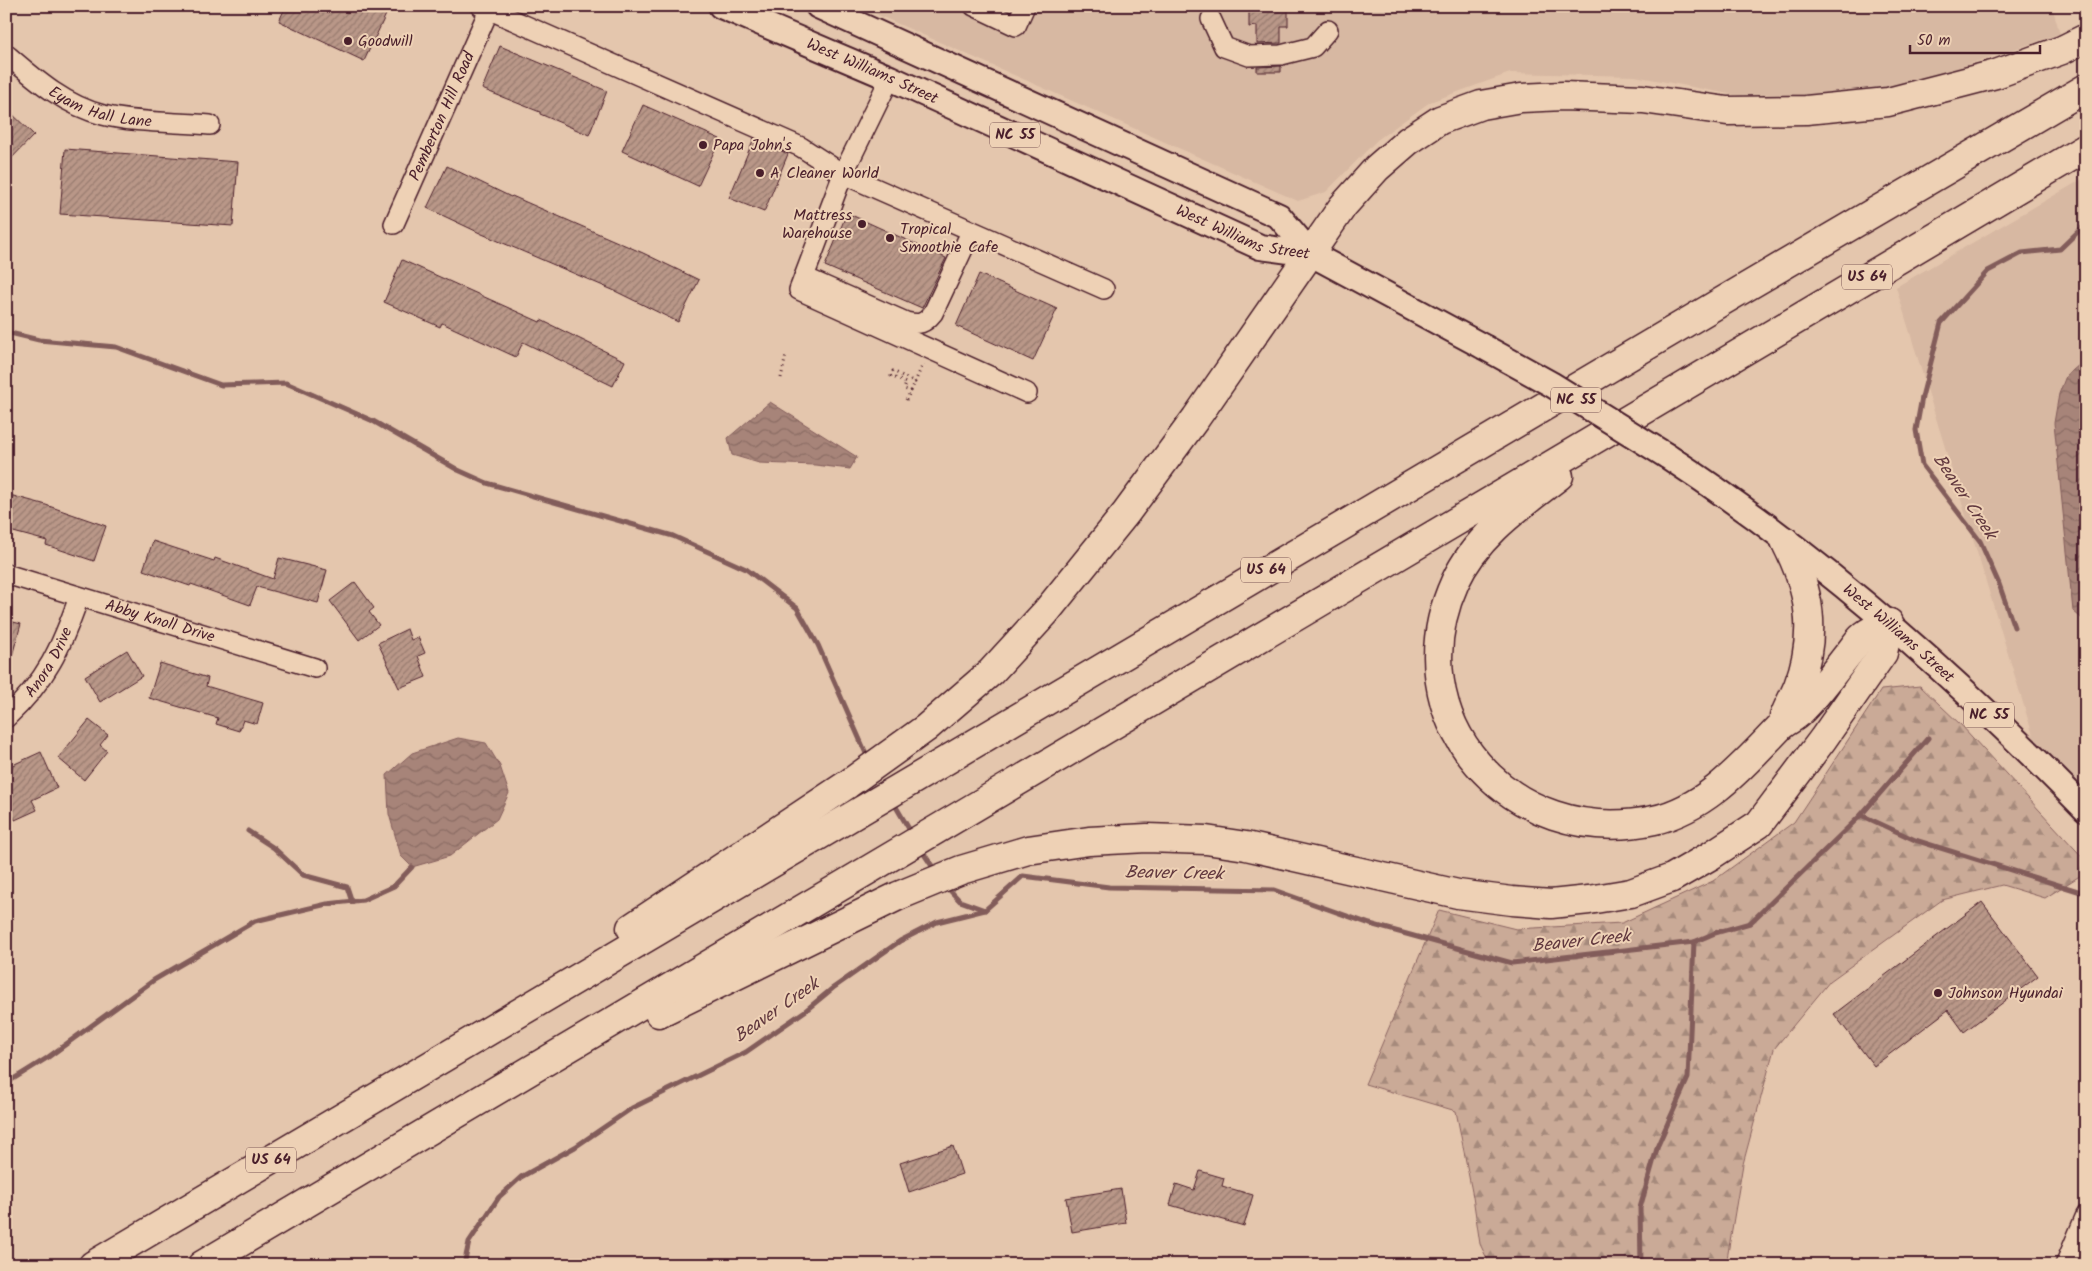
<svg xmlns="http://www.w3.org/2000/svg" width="2092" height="1271" font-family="Kalam,sans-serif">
	<defs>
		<pattern id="forest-firs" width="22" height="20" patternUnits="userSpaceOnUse" patternTransform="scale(1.25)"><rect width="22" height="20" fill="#caaa97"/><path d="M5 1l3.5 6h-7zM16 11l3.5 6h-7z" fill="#a68a7b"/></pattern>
		<pattern id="water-waves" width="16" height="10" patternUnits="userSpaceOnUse" patternTransform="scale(1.25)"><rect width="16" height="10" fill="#a78479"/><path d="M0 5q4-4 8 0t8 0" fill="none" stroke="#8a6b63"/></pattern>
		<pattern id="building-hatch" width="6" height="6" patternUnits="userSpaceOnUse" patternTransform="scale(1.25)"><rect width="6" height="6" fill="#b99788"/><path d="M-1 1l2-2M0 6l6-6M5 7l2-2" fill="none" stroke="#987b6f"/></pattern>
	</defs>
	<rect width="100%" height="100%" fill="#e4c6ad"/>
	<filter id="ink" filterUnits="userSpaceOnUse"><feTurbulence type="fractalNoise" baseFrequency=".02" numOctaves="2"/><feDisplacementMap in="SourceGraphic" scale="10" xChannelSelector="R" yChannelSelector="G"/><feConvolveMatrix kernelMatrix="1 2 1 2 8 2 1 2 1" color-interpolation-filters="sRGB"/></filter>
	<g filter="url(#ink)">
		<g fill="#d7b8a2">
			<path d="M858 6H2052L2060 34 1900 87 1818 95 1739 96 1635 76 1510 73 1430 102 1377 140 1326 192 1298 201Z"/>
			<path d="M2086 177V810L2042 765 1896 287Z"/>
		</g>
		<path fill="url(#forest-firs)" stroke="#8a6461" d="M1920 686 1961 725 2086 861V872L2045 898 2002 885 1942 900 1830 981 1774 1049 1743 1164 1726 1265H1490L1480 1244 1473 1197 1456 1111 1365 1084 1439 910 1516 929 1622 923 1713 881 1794 822 1881 690Z"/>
		<g fill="url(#water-waves)" stroke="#825c5a">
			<path d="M2086 359V622L2073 611 2054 423 2059 394 2066 376Z"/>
			<path d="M770 402 857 457 850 469 815 465 759 463 732 455 728 438Z"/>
			<path d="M458 738 486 743 500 766 509 793 497 819 450 856 412 867 401 856 389 814 387 775 412 753Z"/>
		</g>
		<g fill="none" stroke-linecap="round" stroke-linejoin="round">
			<g stroke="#825c5a" stroke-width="5">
				<path d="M6 332 39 340 116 347 221 385 286 383 373 421 458 470 487 483 673 536 746 569 797 608 818 645 868 758"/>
				<path d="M2014 627 1999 584 1980 541 1922 465 1916 430 1922 397 1941 323 1988 271 2022 253 2060 249 2086 224"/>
				<path d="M892 800 912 834"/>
				<path d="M1861 815 1915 840 2081 892 2086 897"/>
				<path d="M248 831 274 848 303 875 347 887 352 902 351 899"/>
				<path d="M920 848 936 872"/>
				<path d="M945 885 960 901 985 910"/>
				<path d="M6 1089 10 1081 47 1058 154 980 255 921 327 904 363 900 394 886 412 867"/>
				<path d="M464 1265 469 1242 499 1197 521 1177 575 1147 632 1108 746 1052 805 1011 833 988 900 941 937 922 985 910 1023 876 1109 887 1274 890 1370 924 1512 963 1694 942 1715 933 1750 923 1861 815 1928 738"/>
				<path d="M1641 1265 1640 1208 1658 1145 1688 1078 1694 942"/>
			</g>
		</g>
		<g fill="url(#building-hatch)" stroke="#4a1f2b">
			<path d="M286 6H390L364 61 279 21Z"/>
			<path d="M1249 6H1288V26H1281V43L1257 44V26L1249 27Z"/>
			<path d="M500 46 607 91 589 135 540 114V112L482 89Z"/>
			<path d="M1281 66V72H1257V67Z"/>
			<path d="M643 105 720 139 698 186 622 151Z"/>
			<path d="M6 108 34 135 6 164Z"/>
			<path d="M754 138 788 154 764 212 729 198Z"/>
			<path d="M65 149 238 162 233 226 60 214Z"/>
			<path d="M447 166 511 197 512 196 643 253 699 280 678 322 615 291 482 234 427 208Z"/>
			<path d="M847 213 946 258 922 308 825 266Z"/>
			<path d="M402 260 540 322 541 320 625 361 613 386 523 342 516 357 442 323 440 327 384 302Z"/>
			<path d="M979 274 1057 309 1033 361 956 326Z"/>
			<path d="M6 494 43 504 106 526 94 561 46 545 47 541 6 530Z"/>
			<path d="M153 541 214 561 215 558 273 579 279 558 327 570 318 603 257 587 250 605 191 584 190 586 143 570Z"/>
			<path d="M355 582 374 608 369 612 379 625 359 640 330 601Z"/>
			<path d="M6 620 21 624 10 663 6 662Z"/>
			<path d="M407 629 411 640 418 637 425 653 418 656 426 677 399 688 378 643Z"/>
			<path d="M127 650 142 676 100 702 85 676Z"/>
			<path d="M160 663 208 678 206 686 263 703 257 724 243 720 239 731 216 724 218 718 149 698Z"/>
			<path d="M89 720 108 735 100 745 107 751 84 780 58 758Z"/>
			<path d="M41 752 57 788 32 800 37 810 15 820 6 802V768Z"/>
			<path d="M1982 902 2038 976 1964 1032 1948 1010 1874 1066 1834 1014Z"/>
			<path d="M953 1146 962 1174 909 1192 900 1163Z"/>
			<path d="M1200 1171 1224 1178 1222 1186 1253 1195 1244 1226 1170 1205 1176 1184 1194 1190Z"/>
			<path d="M1121 1189 1126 1223 1072 1232 1066 1198Z"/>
		</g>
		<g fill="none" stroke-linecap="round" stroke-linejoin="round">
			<g stroke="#4a1f2b" stroke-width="22">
				<g id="minor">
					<path d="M481 6 801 147 843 174 799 290 1027 393"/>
					<path d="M974 6 1016 26 1025 6"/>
					<path d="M1211 19 1224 47 1249 56 1281 55 1313 47 1328 30"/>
					<path id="s1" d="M6 54C35 79 64 105 103 115 133 123 178 122 210 125"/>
					<path d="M890 78 843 174 1104 289"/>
					<path id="s2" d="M394 224 489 10 492 6"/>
					<path d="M804 277 906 322C920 325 924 324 933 313L971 232"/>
					<path id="s3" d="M6 574 315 668"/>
					<path id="s4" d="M6 718C47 680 61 648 79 597"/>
					<path d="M2065 1265 2086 1215"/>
				</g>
			</g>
			<g stroke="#4a1f2b" stroke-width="28">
				<g id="major">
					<path id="s5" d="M721 6 890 78 1260 247 1311 254 1484 347"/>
					<path d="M818 6 1279 216 1311 254"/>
					<path id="s6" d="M1667 456C1820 556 1959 679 2086 810"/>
				</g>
			</g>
			<g stroke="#4a1f2b" stroke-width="31">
				<g id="highway">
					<path d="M1559 476C1520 506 1476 536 1455 582 1393 718 1511 851 1654 820 1707 808 1744 764 1779 728 1785 721 1794 719 1800 712 1818 695 1833 673 1849 653 1854 647 1859 638 1866 634 1872 629 1882 626 1889 623"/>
					<path d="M1784 717C1788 706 1794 696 1798 686 1818 633 1810 589 1785 541"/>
					<path d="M631 928 848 784 926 728 991 672 1046 612 1126 513 1196 418 1343 206 1377 168 1408 141 1440 120 1481 105 1521 98 1563 96 1643 99 1727 111 1806 110 1888 102 1996 74 2062 50 2086 38"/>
					<path d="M659 1013 898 896 961 870 1028 850 1089 841 1147 838 1206 840 1246 846 1458 894 1512 901 1551 904 1589 900 1631 893 1672 878 1710 856 1759 824 1823 739 1883 653 1889 623"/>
					<path d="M93 1265 1743 289 2086 88"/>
					<path d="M202 1265 2086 148"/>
				</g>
			</g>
			<g stroke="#4a1f2b" stroke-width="3" stroke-dasharray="1 4" stroke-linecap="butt">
				<path d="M781 378 786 355"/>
				<path d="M911 391 915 382"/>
				<path d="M906 400 911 391 904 389 906 383 891 376 893 371 915 382 923 364"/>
			</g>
			<use href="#minor" stroke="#eed1b5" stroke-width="19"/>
			<use href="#major" stroke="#eed1b5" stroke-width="24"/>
			<use href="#highway" stroke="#eed1b5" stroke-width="28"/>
			<g stroke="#4a1f2b" stroke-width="28" stroke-linecap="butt">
				<path id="major-bridge" d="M1484 347 1551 384 1667 456"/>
			</g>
			<use href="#major-bridge" stroke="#eed1b5" stroke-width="24"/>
		</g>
	</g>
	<g fill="#4a1f2b" stroke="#eed1b5" stroke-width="2">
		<circle cx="348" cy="41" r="5"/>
		<circle cx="703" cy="145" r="5"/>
		<circle cx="760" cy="173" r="5"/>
		<circle cx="862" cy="224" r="5"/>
		<circle cx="890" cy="238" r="5"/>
		<circle cx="1938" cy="993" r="5"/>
	</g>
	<g text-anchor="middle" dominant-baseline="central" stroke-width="4" stroke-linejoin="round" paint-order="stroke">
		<g fill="#eed1b5" stroke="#7b5454" stroke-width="1">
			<rect x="990" y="122.5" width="50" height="25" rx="4"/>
			<rect x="1842" y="264.5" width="50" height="25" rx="4"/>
			<rect x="1551" y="387.5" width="50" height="25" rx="4"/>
			<rect x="1241" y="557.5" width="50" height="25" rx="4"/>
			<rect x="1964" y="702.5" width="50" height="25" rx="4"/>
			<rect x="246" y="1147.5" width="50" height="25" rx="4"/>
		</g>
		<g font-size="15" font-weight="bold" fill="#4a1f2b">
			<text x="1015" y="135">NC 55</text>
			<text x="1867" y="277">US 64</text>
			<text x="1576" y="400">NC 55</text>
			<text x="1266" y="570">US 64</text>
			<text x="1989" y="715">NC 55</text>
			<text x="271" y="1160">US 64</text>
		</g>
		<g font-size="16" fill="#4a1f2b" stroke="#eed1b5" text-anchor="start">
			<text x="358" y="41">Goodwill</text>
			<text x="713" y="145">Papa John's</text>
			<text x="770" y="173">A Cleaner World</text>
			<text x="852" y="215" text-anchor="end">Mattress<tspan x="852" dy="18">Warehouse</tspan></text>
			<text x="900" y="229">Tropical<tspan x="900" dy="18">Smoothie Cafe</tspan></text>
			<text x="1948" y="993">Johnson Hyundai</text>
		</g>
		<g font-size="16" fill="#4a1f2b" stroke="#eed1b5">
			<text stroke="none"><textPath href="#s5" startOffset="165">West Williams Street</textPath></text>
			<text stroke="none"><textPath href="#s1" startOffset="111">Eyam Hall Lane</textPath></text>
			<text stroke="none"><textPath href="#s2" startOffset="118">Pemberton Hill Road</textPath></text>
			<text stroke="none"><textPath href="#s5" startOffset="570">West Williams Street</textPath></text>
			<text stroke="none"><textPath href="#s3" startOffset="161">Abby Knoll Drive</textPath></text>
			<text stroke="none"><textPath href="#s6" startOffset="292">West Williams Street</textPath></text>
			<text stroke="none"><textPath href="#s4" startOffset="71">Anora Drive</textPath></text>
		</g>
		<g font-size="18" font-style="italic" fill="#61383e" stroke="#eed1b5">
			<text transform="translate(1964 497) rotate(56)">Beaver Creek</text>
			<text transform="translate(1174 874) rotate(1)">Beaver Creek</text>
			<text transform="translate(1581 942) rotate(-6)">Beaver Creek</text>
			<text transform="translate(777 1011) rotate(-35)">Beaver Creek</text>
		</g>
	</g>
	<rect width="2092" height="1271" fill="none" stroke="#eed1b5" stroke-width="25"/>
	<rect x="12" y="12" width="2067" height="1246" fill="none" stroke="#4a1f2b" stroke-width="2" filter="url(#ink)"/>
	<path d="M1910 45v8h130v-8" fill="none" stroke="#4a1f2b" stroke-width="2.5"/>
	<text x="1917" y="45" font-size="15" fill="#4a1f2b" stroke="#eed1b5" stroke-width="4" paint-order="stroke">50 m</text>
</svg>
